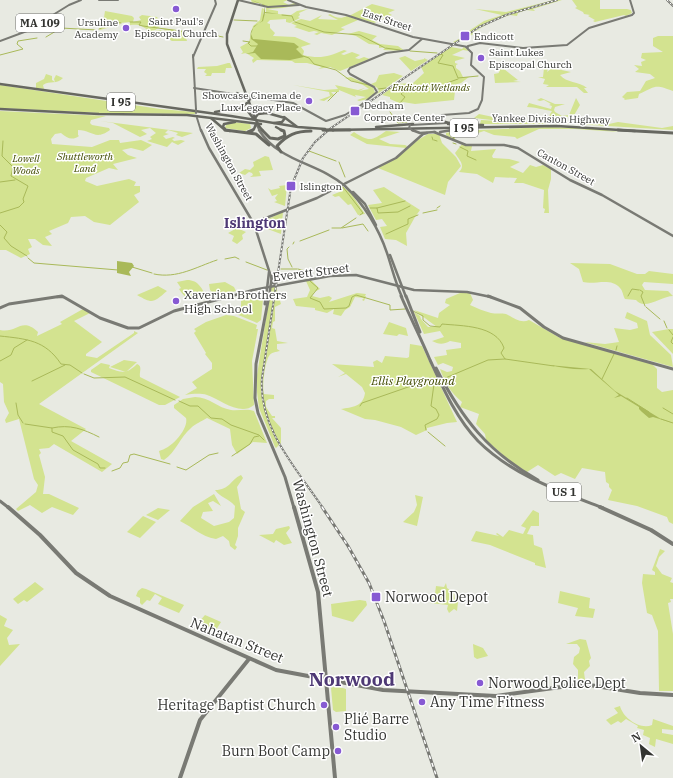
<svg xmlns="http://www.w3.org/2000/svg" width="673" height="778" font-family="'IBM Plex Serif',serif">
	<rect width="100%" height="100%" fill="#e8eae2"/>
	<g fill="#d3e390">
		<path d="M251 0H288L283 2 289 5 294 3 299 5 283 8 267 9 278 11V14L291 15 297 11 308 9 299 13 300 15 298 17 300 18 290 23 286 22V19L270 20 267 23 270 24V28L275 33 273 36 295 37 311 44 301 47 304 51 303 55C320 59 328 57 344 50L347 51 341 54 344 55 352 52 360 55 355 58 359 59 364 57 370 59 340 71 330 67 318 69 322 67 307 63H295L292 61 257 60 253 63 252 60 254 58 246 53 241 54 243 52 240 47 249 42 253 26 260 20 262 8 264 9 263 15 266 13V7L261 3H252Z"/>
		<path d="M554 0H562L533 9 535 11 526 10 518 13 517 16 510 15 495 20 472 33 473 34 470 36H467L456 43 453 42 501 17 485 24 463 36H461L484 21 502 15 475 9 506 12Z"/>
		<path d="M572 0H600V9H627L631 10 632 13 626 16 624 15 595 22 593 21 595 20 588 16 590 15 584 14 583 12 575 8 577 7Z"/>
		<path d="M372 4 395 10 388 13 392 15 374 23 349 16Z"/>
		<path d="M105 11 132 16 134 18 133 22 141 20 139 17 142 15 157 17 159 20 163 22 161 26 151 33 147 32 148 30C141 25 138 24 130 25V22L120 23 121 24 100 30 99 29 107 27 103 24Z"/>
		<path d="M330 14C335 18 341 19 347 16L358 20 342 27 341 28 345 29 332 35 321 33 317 35 314 34 319 32 314 31 309 32 294 27 297 26 291 23 301 19 310 21 322 15 318 19 338 20 328 15Z"/>
		<path d="M161 28 184 31 187 41H172L160 34 154 33 157 30 167 31Z"/>
		<path d="M359 31 377 36 372 40 380 44 398 46 405 51 383 50 386 47 379 48V45L369 44 356 36 348 34Z"/>
		<path d="M658 36H673V91C655 84 656 86 639 94L638 98 624 100 625 99 622 97 627 92 640 91 646 81 655 78 650 74 635 72 639 69 634 65 642 66 641 62 646 60 641 58 642 53 663 52 653 46V38Z"/>
		<path d="M452 45 451 47 462 49 464 47 469 51 463 50 452 55 465 58 455 61V63L458 64 456 65V68L460 71 463 77H469L461 83 446 87 455 91 454 100 415 104 403 102 400 106 399 103 390 99V97L382 95 397 84 413 83 424 73 421 67Z"/>
		<path d="M405 56 415 61 424 59V58L428 60 411 71 399 58Z"/>
		<path d="M228 63H230L232 68H226L225 73H212L211 76H205L207 74 204 72 206 69H197L198 67 217 66Z"/>
		<path d="M544 68 548 69 547 72 552 68 571 72 560 75C566 83 579 81 587 88H584L588 93H584L577 87H546L549 85 543 84 545 79 538 77H543Z"/>
		<path d="M504 69 518 80 513 81 521 82 495 83 494 74 499 73 498 70Z"/>
		<path d="M394 73 403 76 373 97 378 93 379 89 371 84 376 82 379 75Z"/>
		<path d="M46 74 52 76V80L55 82 54 79 56 75 63 78C57 85 50 80 43 85L44 89 36 88V83L44 79Z"/>
		<path d="M351 77 373 87 375 93 368 99 359 101 357 100 366 97 355 95 356 97 339 90V92H331L334 95 324 101 319 100 330 96 329 92 293 85 324 90 338 89 335 85 358 90 365 88 359 91 369 89 363 85 345 78Z"/>
		<path d="M0 85 160 109 195 112V114L100 113 0 108Z"/>
		<path d="M541 98 555 104H565L555 107 554 110 555 112 562 116 569 115 576 98 580 105 573 117 549 116 552 111C544 110 535 107 527 107L529 103 551 109 552 106 549 105 551 104 544 100 540 101 537 100Z"/>
		<path d="M0 111 106 116 91 120 90 123 92 125 109 128 110 130C95 141 92 130 78 130V135L79 136C72 141 67 138 61 133L55 134 51 139 52 144 92 147 110 140H119L120 143 141 140 152 145 143 151 131 148 122 150 128 155 137 158 113 164 118 170 109 168 86 178 85 181 97 186 129 179 136 182 134 186H140V192L134 195 139 202 110 225 94 222 85 216 71 217 68 223 49 231 52 234 45 237 52 246 43 245 35 239H28L32 247 28 249 30 254 21 258 6 250H0Z"/>
		<path d="M479 114 517 122 518 120 529 123H598L597 121 599 120 609 124 618 122 662 128 673 126V130L575 124H480L481 120 500 121 474 118Z"/>
		<path d="M100 121 193 133 182 137 176 135 178 133 168 130 165 133 169 134 163 136 166 139 173 137 175 138 172 139 174 141 181 140 185 141 178 145 172 142 167 147 147 141 152 139 150 137 156 133 150 128 141 130 147 134 140 137 113 123Z"/>
		<path d="M232 122 250 124 251 128 245 131 225 128 226 125Z"/>
		<path d="M550 127 601 129 619 132 575 129H539L517 139 515 137 494 135 484 131 478 133 473 131 455 132V141L446 135V133L454 131Z"/>
		<path d="M386 131 400 132 379 139 390 144 405 145 407 146 406 148 367 144 350 135 354 132C369 142 372 141 386 131Z"/>
		<path d="M428 134H439L442 143 456 157 461 166 448 182 445 195 378 168 393 160 418 140Z"/>
		<path d="M462 144 472 146 471 151 496 149 492 156 493 158 509 159 520 162 510 167 523 173 530 165 536 167 543 165 551 169V179L548 190 549 213H544L545 209 543 208 544 190 523 183H514L517 178 495 177 493 183 477 174 459 172C466 165 459 160 455 153Z"/>
		<path d="M265 156 269 157 273 170 259 171 261 176 250 177 253 175 252 173 249 172 245 175 239 173 245 169 250 170 254 166 253 162Z"/>
		<path d="M287 185 285 206 274 202 277 201 275 198 278 194 272 196 268 188 271 190 280 188 279 186Z"/>
		<path d="M342 186 351 193 365 214 358 215 351 204 348 205 339 196 335 197 332 195 342 191 337 189Z"/>
		<path d="M384 187 420 210 415 217H422H415L406 233 407 246 396 240 385 239 380 227 387 226 382 219 376 220 368 205 382 203 373 190Z"/>
		<path d="M283 212 281 234 265 228 271 224 265 222 266 220Z"/>
		<path d="M237 228 246 232 242 235 243 239 237 244 232 241 234 236 228 233Z"/>
		<path d="M570 263 610 264 637 274H645L649 271 673 274V284L644 282 642 285 645 290 668 291 673 296C662 296 644 311 636 300L625 299C623 296 623 291 620 288 611 277 595 285 583 282L579 269Z"/>
		<path d="M187 280C199 280 202 289 207 298 192 299 189 304 179 289L181 288 177 282Z"/>
		<path d="M311 280 320 289 314 292 312 296 320 298 329 296 332 298 329 302 357 293 366 294 365 296H366L364 301 362 300 364 298 355 297 350 307 345 310 341 316 333 314 334 309 327 313 315 310V308L296 306 293 299 307 297 310 290 306 281Z"/>
		<path d="M225 282 234 287 236 291 216 296 210 290 209 284Z"/>
		<path d="M158 286 167 291C153 303 153 304 137 295Z"/>
		<path d="M271 287H276L281 304 275 307V321L273 322 272 328 275 329 277 341 288 343 277 344V349L280 351C276 352 271 352 269 356 265 362 262 386 264 394L274 395V399H269L266 401V407L272 416H275V418H272L281 428V443L276 448 275 447 259 408 257 392V375Z"/>
		<path d="M460 293H470L473 300 470 305C477 308 483 311 491 313 495 314 502 313 506 314 514 318 521 324 529 320L560 338 652 364 657 369V388L662 392 673 390V524L669 522 667 517 637 506 608 500 612 490 609 487V484L606 482 605 472 582 468 575 479 561 473 555 476 538 465 527 472 510 461 486 440 485 434 476 424 479 414 460 407 462 402C451 393 445 383 440 369L447 372 452 371 453 367 443 363 438 365 434 357 447 355 446 350 461 348V343L450 341C443 345 438 344 432 341L444 337 440 331 424 334 414 312 420 316 421 319 428 327H437L414 310 438 318 439 313 450 305 445 303 446 299Z"/>
		<path d="M252 294 254 300 263 299 261 320 257 323 236 314 241 308V301L247 296Z"/>
		<path d="M83 309 90 313 74 321 102 342 86 354V356L97 358 134 333V331L138 333 39 404 86 429 71 441 112 464 102 472 54 444 49 448 39 449 41 453 39 455 45 477 43 494H49L79 508 73 515 52 507 42 513 30 505 18 511 16 509 36 492 38 485 34 479 19 419 6 423 5 420 9 413 4 402 3 384 0 382V330C17 334 21 316 38 332L37 336 62 324 60 322Z"/>
		<path d="M627 312 647 321 650 335 671 355 673 367 584 342 605 344 619 342 614 328 630 330 638 328 637 323 625 318Z"/>
		<path d="M226 315 234 316 257 325 256 329H258L252 361 254 405C240 417 220 399 207 395 200 393 192 394 185 395L197 388 192 382 212 369V363L205 354 206 353 194 333 196 331 194 329 206 322Z"/>
		<path d="M389 322 406 328 408 336 399 334 397 336 383 334Z"/>
		<path d="M669 329H673V354L652 332Z"/>
		<path d="M410 344 422 346 457 422 447 423 427 428V430L416 435 401 427 375 420 365 419 341 409C352 407 363 407 365 393L362 387 346 374 338 377 345 373 332 364 374 367 373 362 377 360 382 363 385 356 407 358 409 357Z"/>
		<path d="M124 360 137 362 126 372 110 367Z"/>
		<path d="M101 363 110 365 109 368C122 373 127 374 137 364 143 366 139 372 140 377L180 397 165 405H159L91 372V370Z"/>
		<path d="M195 397C209 397 218 408 231 410 239 411 247 408 254 411L267 443 253 442 237 454 232 445 230 429 207 418C201 422 196 423 191 428 180 437 176 452 164 460L161 459 159 451C171 449 189 429 186 418L174 408V405L183 399Z"/>
		<path d="M241 475 243 478 237 487 241 509 245 512 238 528V536L235 545 237 547 235 550 230 546 229 541 223 536 216 539C200 536 194 528 180 521L193 507 214 494 221 506 213 501 208 503 213 511 203 512 201 518 214 526 229 522 234 518 235 506C228 498 221 498 215 490 230 490 230 480 241 475Z"/>
		<path d="M415 495 423 497 417 526 403 522 414 512 417 505Z"/>
		<path d="M158 508 170 510 158 520 146 515Z"/>
		<path d="M533 510 539 513V526H531L527 534 533 535 534 545 542 548 546 568 535 565V563L490 545 471 541 476 531 499 536 496 534 497 533 503 537 509 530 523 534 526 528 521 526Z"/>
		<path d="M143 516 156 522 140 538 127 532Z"/>
		<path d="M289 526 290 528 286 533 292 543 284 545 276 540 274 543 259 535 273 534 276 529Z"/>
		<path d="M660 549 665 551 659 557 656 566 662 574 672 578 670 582 673 583V599H670L671 602 668 603 673 634V691H659L658 631 652 615 647 613 642 583 643 574 655 575V572L652 570Z"/>
		<path d="M35 582 44 589 27 602 24 600 18 604 13 599Z"/>
		<path d="M446 583 447 588 454 593 455 601 458 602 457 611 454 609 449 613 447 609 448 605 430 603 435 594 436 586 444 587Z"/>
		<path d="M142 588 146 589 184 605 179 613 158 604 162 598 155 594 150 601 147 600 142 605 140 603V598L136 596 138 591Z"/>
		<path d="M560 591 590 598 589 608 595 609 593 618 575 616 578 608 558 603Z"/>
		<path d="M360 600 366 601 367 605 353 622 332 616 331 604Z"/>
		<path d="M0 615 7 619 4 626 13 630 7 638 9 645 20 644 0 666Z"/>
		<path d="M205 615 221 622 216 630 198 623Z"/>
		<path d="M580 639 586 640 591 658 589 661 590 666 584 672 585 680 578 681V670L573 664 574 657 579 653 580 648 577 644H566Z"/>
		<path d="M473 644 483 648 488 656 477 659 474 657Z"/>
		<path d="M336 686 346 689V711L336 712 333 710 331 688Z"/>
		<path d="M620 706C623 718 640 730 652 725L653 719 673 726V730L662 729V733L673 735V744L656 739 655 747 649 744 650 738 643 735 644 730 637 728 638 726 626 719 621 723 618 721 611 725 606 720 618 713 614 708Z"/>
	</g>
	<g fill="#a9b959">
		<path d="M251 0 265 5V12L279 14 265 13 263 21 254 26 251 34 253 39 285 42 294 43 299 47 296 49 304 57 290 60 261 59 255 53 245 54 253 52 258 44 251 39C249 29 254 27 262 21L265 6Z"/>
		<path d="M117 261 132 263 134 266 129 272 131 276 117 273Z"/>
		<path d="M549 365 591 369 615 391 661 419 673 423 653 417 649 418 642 412 638 413 642 412 639 409V407L621 396 614 398 619 395 589 369C576 370 563 368 549 365Z"/>
	</g>
	<g fill="none" stroke-linecap="round" stroke-linejoin="round">
		<g stroke="#a9b959" stroke-width="1">
			<path d="M282 15 292 16 294 21"/>
			<path d="M234 20 257 21"/>
			<path d="M130 22H141L139 25 143 26 217 36"/>
			<path d="M295 22 324 32 360 35 385 48 400 50"/>
			<path d="M99 29 117 22 121 23"/>
			<path d="M218 36 223 37"/>
			<path d="M46 37 61 28 97 30"/>
			<path d="M243 41 250 42 248 43 251 46H257"/>
			<path d="M410 51 437 53"/>
			<path d="M440 54 443 55 438 63 453 66 458 78 478 76"/>
			<path d="M0 55 23 49 17 44 18 41 37 38"/>
			<path d="M303 56 309 58 314 64 336 70 351 81 369 85"/>
			<path d="M445 87 447 83 458 79"/>
			<path d="M390 88 424 90"/>
			<path d="M378 89 386 88"/>
			<path d="M328 101 337 92"/>
			<path d="M399 108 400 103 405 97 401 94 404 91 402 89"/>
			<path d="M390 112 398 123 407 122"/>
			<path d="M451 132 455 135 453 139"/>
			<path d="M432 137 433 140"/>
			<path d="M434 140 437 141"/>
			<path d="M453 143 456 144"/>
			<path d="M460 147 468 151 467 156 476 160"/>
			<path d="M309 151 336 161"/>
			<path d="M339 162 345 177"/>
			<path d="M0 182 15 180"/>
			<path d="M343 187 363 213 360 215"/>
			<path d="M370 208H377L378 213 398 212 410 206"/>
			<path d="M377 208 405 201"/>
			<path d="M437 208 440 206"/>
			<path d="M0 213 19 207 24 202 23 199 28 186 11 176 13 167 2 156 3 141"/>
			<path d="M423 213 437 210"/>
			<path d="M0 225 7 232 4 238 11 246 27 256"/>
			<path d="M332 228H341L356 218"/>
			<path d="M342 228 363 224 368 231"/>
			<path d="M386 234 408 224V219L418 215"/>
			<path d="M300 241 329 230"/>
			<path d="M293 244 294 242"/>
			<path d="M289 247 287 249 288 259 292 267"/>
			<path d="M28 258 34 263 118 270"/>
			<path d="M225 259 235 257 239 259"/>
			<path d="M246 262 267 270"/>
			<path d="M132 267 152 273"/>
			<path d="M281 269H297"/>
			<path d="M298 269 305 271 307 278"/>
			<path d="M154 274C177 279 196 267 217 260"/>
			<path d="M310 281 318 288 310 298 320 302 324 309 346 308 349 306 352 297 356 295 390 305V310L405 309"/>
			<path d="M640 290 643 292 641 296 645 306"/>
			<path d="M628 296 632 289 639 290"/>
			<path d="M646 307 660 319"/>
			<path d="M413 311 423 316V320L430 326 440 327 442 324C462 326 496 325 504 348L501 353 505 359 554 366"/>
			<path d="M664 321 667 328"/>
			<path d="M669 330 673 335"/>
			<path d="M0 336C27 339 45 340 61 364L70 365 82 373"/>
			<path d="M673 337 671 342 673 344"/>
			<path d="M616 350 617 346"/>
			<path d="M0 361 11 355 14 348 27 340"/>
			<path d="M84 374 94 378 125 377 175 400"/>
			<path d="M443 379 488 360 505 359"/>
			<path d="M602 379 614 354"/>
			<path d="M32 381 65 365"/>
			<path d="M627 398 649 412"/>
			<path d="M179 401 190 406H198L211 418 222 419 231 425 259 435 264 440"/>
			<path d="M16 403 18 415 23 423"/>
			<path d="M360 406 362 403 414 385 418 388 438 381"/>
			<path d="M663 408 673 414"/>
			<path d="M661 419 673 423"/>
			<path d="M25 424 52 428V432L63 436 73 450 98 464 100 468H105"/>
			<path d="M52 428C70 424 83 429 99 437"/>
			<path d="M426 430 425 425 437 419 439 415 436 409 431 406 434 384"/>
			<path d="M428 432 445 446"/>
			<path d="M232 456 250 444 254 437 259 436"/>
			<path d="M177 467 186 470 209 455 218 453"/>
			<path d="M112 471 120 468 123 463 128 462 130 455 134 454 170 464"/>
		</g>
		<g stroke="#797a74" stroke-width="2">
			<path d="M99 0H118"/>
			<path d="M238 0 268 7 299 5"/>
			<path d="M288 0 306 7 346 15 413 37 468 47"/>
			<path d="M0 41 27 31 69 5 81 0"/>
			<path d="M468 46 480 43 523 48 567 45 589 28 632 15 634 13 630 0"/>
			<path d="M193 55 196 109"/>
			<path d="M193 57 216 4 215 0"/>
			<path d="M194 88 293 103 326 121 345 115 361 105 377 92 374 87 350 74 348 71 350 68 386 53 409 50 422 39"/>
			<path d="M197 118 201 131"/>
			<path d="M436 122 442 115 469 113 478 109 482 100 484 77 471 65 472 53 466 47"/>
			<path d="M256 124 260 131"/>
			<path d="M411 125 447 123"/>
			<path d="M412 130 414 131"/>
			<path d="M448 131 452 130"/>
		</g>
		<g stroke="#797a74" stroke-width="2.5">
			<path d="M201 130 209 148 254 224 273 283 276 284"/>
			<path d="M259 130C279 162 319 163 345 186 364 204 379 229 387 253 392 268 395 282 402 297"/>
			<path d="M412 130 420 133 435 132"/>
			<path d="M434 132 466 145H504L518 148 570 180 602 195 673 236"/>
			<path d="M440 132 452 130"/>
			<path d="M346 183 396 158 423 134 427 133"/>
			<path d="M353 192 365 204 376 225"/>
			<path d="M253 223 317 198 340 186"/>
			<path d="M390 255 406 297"/>
			<path d="M57 297H63"/>
			<path d="M228 297 253 290 330 276 356 275 414 290 467 292 491 297"/>
			<path d="M266 297 269 272"/>
			<path d="M269 297 272 276"/>
		</g>
		<g stroke="#797a74" stroke-width="3">
			<path d="M269 296 256 364 255 398 258 413 285 477 294 508"/>
			<path d="M401 296C410 317 421 338 430 360 443 388 456 418 478 441 512 475 559 491 603 508"/>
			<path d="M406 296 420 332"/>
			<path d="M488 296 520 308 544 327 563 338 673 369"/>
			<path d="M265 304 266 296"/>
			<path d="M0 308 9 304 62 296 100 318 128 328H139L174 311 231 296"/>
			<path d="M436 368C462 419 488 452 538 480"/>
			<path d="M0 501 9 508"/>
		</g>
		<g stroke="#797a74" stroke-width="4">
			<path d="M8 507 40 535 76 573 110 596 276 670 383 690 496 696 583 684 640 693 673 695"/>
			<path d="M294 507 318 592 335 778"/>
			<path d="M600 507 651 530 673 544"/>
			<path d="M180 778 200 720 249 659"/>
		</g>
		<g stroke="#676861" stroke-width="2.5">
			<path d="M238 0 227 34V44L255 118"/>
			<path d="M0 84 231 116 298 127 325 129"/>
			<path d="M237 93 245 97"/>
			<path d="M249 101 250 98H258"/>
			<path d="M239 108 247 110 253 118"/>
			<path d="M0 109 99 114 187 115 261 124"/>
			<path d="M215 112 242 107 247 103"/>
			<path d="M284 117 296 126"/>
			<path d="M211 118 225 130 230 131"/>
			<path d="M255 118 258 114 267 113 285 118 282 122 274 123"/>
			<path d="M442 121 449 123"/>
			<path d="M448 124 483 125"/>
			<path d="M259 126 263 131"/>
			<path d="M276 127 283 131"/>
			<path d="M376 127 413 124"/>
			<path d="M225 129 223 127 224 124 235 122"/>
			<path d="M333 130 557 126 635 131"/>
			<path d="M251 131 254 129 256 124"/>
		</g>
		<g stroke="#676861" stroke-width="3">
			<path d="M225 130 256 134 269 145"/>
			<path d="M262 130 270 138 278 139 285 136 284 131 281 130"/>
			<path d="M333 130H350"/>
			<path d="M618 130 673 133"/>
			<path d="M248 132 253 130"/>
			<path d="M281 152 277 146C287 135 296 131 311 131"/>
		</g>
		<g stroke="#787974" stroke-width="2">
			<g id="rail-far1">
				<path d="M667 0 673 6"/>
				<path d="M323 508C297 469 258 428 262 378L291 187 303 158 315 142 331 128 479 27 506 15 557 0"/>
			</g>
		</g>
		<g stroke="#787974" stroke-width="3">
			<path id="rail" d="M322 507 348 546 369 583 384 621 437 778"/>
		</g>
		<use href="#rail-far1" stroke="#fff" stroke-width="1" stroke-dasharray="2" stroke-linecap="butt"/>
		<use href="#rail" stroke="#fff" stroke-width="1.5" stroke-dasharray="4" stroke-linecap="butt"/>
		<g stroke="#797a74" stroke-width="2">
			<path d="M196 109V113"/>
			<path d="M410 125 409 128 412 130"/>
			<path d="M451 125 453 127 452 130"/>
		</g>
		<path stroke="#797a74" stroke-width="2.5" d="M340 186 346 183"/>
		<g stroke="#676861" stroke-width="2.5">
			<path d="M255 118 259 126"/>
			<path d="M323 130H333"/>
		</g>
		<path stroke="#676861" stroke-width="3" d="M323 130H333"/>
	</g>
	<g fill="#875ad3" stroke="#fff" stroke-width="1.5">
		<circle cx="176" cy="9" r="4"/>
		<circle cx="126" cy="28" r="4"/>
		<rect x="460" y="31" width="10" height="10" rx="2"/>
		<circle cx="481" cy="58" r="4"/>
		<circle cx="309" cy="101" r="4"/>
		<rect x="350" y="106" width="10" height="10" rx="2"/>
		<rect x="286" y="181" width="10" height="10" rx="2"/>
		<circle cx="176" cy="301" r="4"/>
		<rect x="371" y="592" width="10" height="10" rx="2"/>
		<circle cx="480" cy="683" r="4"/>
		<circle cx="422" cy="702" r="4"/>
		<circle cx="324" cy="705" r="4"/>
		<circle cx="336" cy="727" r="4"/>
		<circle cx="338" cy="751" r="4"/>
	</g>
	<g text-anchor="middle" dominant-baseline="central" stroke-width="3" stroke-linejoin="round" paint-order="stroke">
		<g font-size="10" fill="#333431" stroke="#fff">
			<text transform="translate(387 20) rotate(18)">East Street</text>
			<text transform="translate(551 119) rotate(1)">Yankee Division Highway</text>
			<text transform="translate(229 162) rotate(61)">Washington Street</text>
			<text transform="translate(566 167) rotate(29)">Canton Street</text>
		</g>
		<g font-size="10" fill="#333431" stroke="#fff" text-anchor="start">
			<text x="176" y="21" text-anchor="middle">Saint Paul's<tspan x="176" dy="12">Episcopal Church</tspan></text>
			<text x="118" y="22" text-anchor="end">Ursuline<tspan x="118" dy="12">Academy</tspan></text>
			<text x="474" y="36">Endicott</text>
			<text x="489" y="52">Saint Lukes<tspan x="489" dy="12">Episcopal Church</tspan></text>
			<text x="301" y="95" text-anchor="end">Showcase Cinema de<tspan x="301" dy="12">Lux Legacy Place</tspan></text>
			<text x="364" y="105">Dedham<tspan x="364" dy="12">Corporate Center</tspan></text>
			<text x="300" y="186">Islington</text>
		</g>
		<g font-size="10" font-style="italic" fill="#414b00" stroke="#fff">
			<text x="431" y="87">Endicott Wetlands</text>
			<text x="85" y="156">Shuttleworth<tspan x="85" dy="12">Land</tspan></text>
			<text x="26" y="158">Lowell<tspan x="26" dy="12">Woods</tspan></text>
		</g>
		<g fill="#fff" stroke="#70716f" stroke-width="1">
			<rect x="16" y="14" width="48" height="18" rx="3"/>
			<rect x="107" y="93" width="28" height="18" rx="3"/>
			<rect x="450" y="119" width="28" height="18" rx="3"/>
			<rect x="547" y="483" width="34" height="18" rx="3"/>
		</g>
		<g font-size="11" font-weight="bold" fill="#333431">
			<text x="40" y="23">MA 109</text>
			<text x="121" y="102">I 95</text>
			<text x="464" y="128">I 95</text>
			<text x="564" y="492">US 1</text>
		</g>
		<g font-size="12" fill="#333431" stroke="#fff">
			<text transform="translate(311 272) rotate(-7)">Everett Street</text>
		</g>
		<g font-size="12" fill="#333431" stroke="#fff" text-anchor="start">
			<text x="184" y="294">Xaverian Brothers<tspan x="184" dy="14">High School</tspan></text>
		</g>
		<g font-size="12" font-style="italic" fill="#414b00" stroke="#fff">
			<text x="413" y="380">Ellis Playground</text>
		</g>
		<g font-size="14" font-weight="bold" fill="#4e3975" stroke="#fff">
			<text x="255" y="223">Islington</text>
		</g>
		<g font-size="14" fill="#333431" stroke="#fff">
			<text transform="translate(313 538) rotate(75)">Washington Street</text>
			<text transform="translate(237 640) rotate(22)">Nahatan Street</text>
		</g>
		<g font-size="14" fill="#333431" stroke="#fff" text-anchor="start">
			<text x="385" y="597">Norwood Depot</text>
			<text x="488" y="683">Norwood Police Dept</text>
			<text x="430" y="702">Any Time Fitness</text>
			<text x="316" y="705" text-anchor="end">Heritage Baptist Church</text>
			<text x="344" y="719">Plié Barre<tspan x="344" dy="16">Studio</tspan></text>
			<text x="330" y="751" text-anchor="end">Burn Boot Camp</text>
		</g>
		<g font-size="19" font-weight="bold" fill="#4e3975" stroke="#fff">
			<text x="352" y="679">Norwood</text>
		</g>
	</g>
	<g transform="translate(641 746) rotate(331)" stroke="#ffffff" stroke-width="3" paint-order="stroke">
	<path d="M0-3L7 15L0 10L-7 15Z" fill="#333431"/>
	<text y="-6" font-size="11" font-weight="bold" text-anchor="middle" fill="#333431">N</text>
	</g>
</svg>
